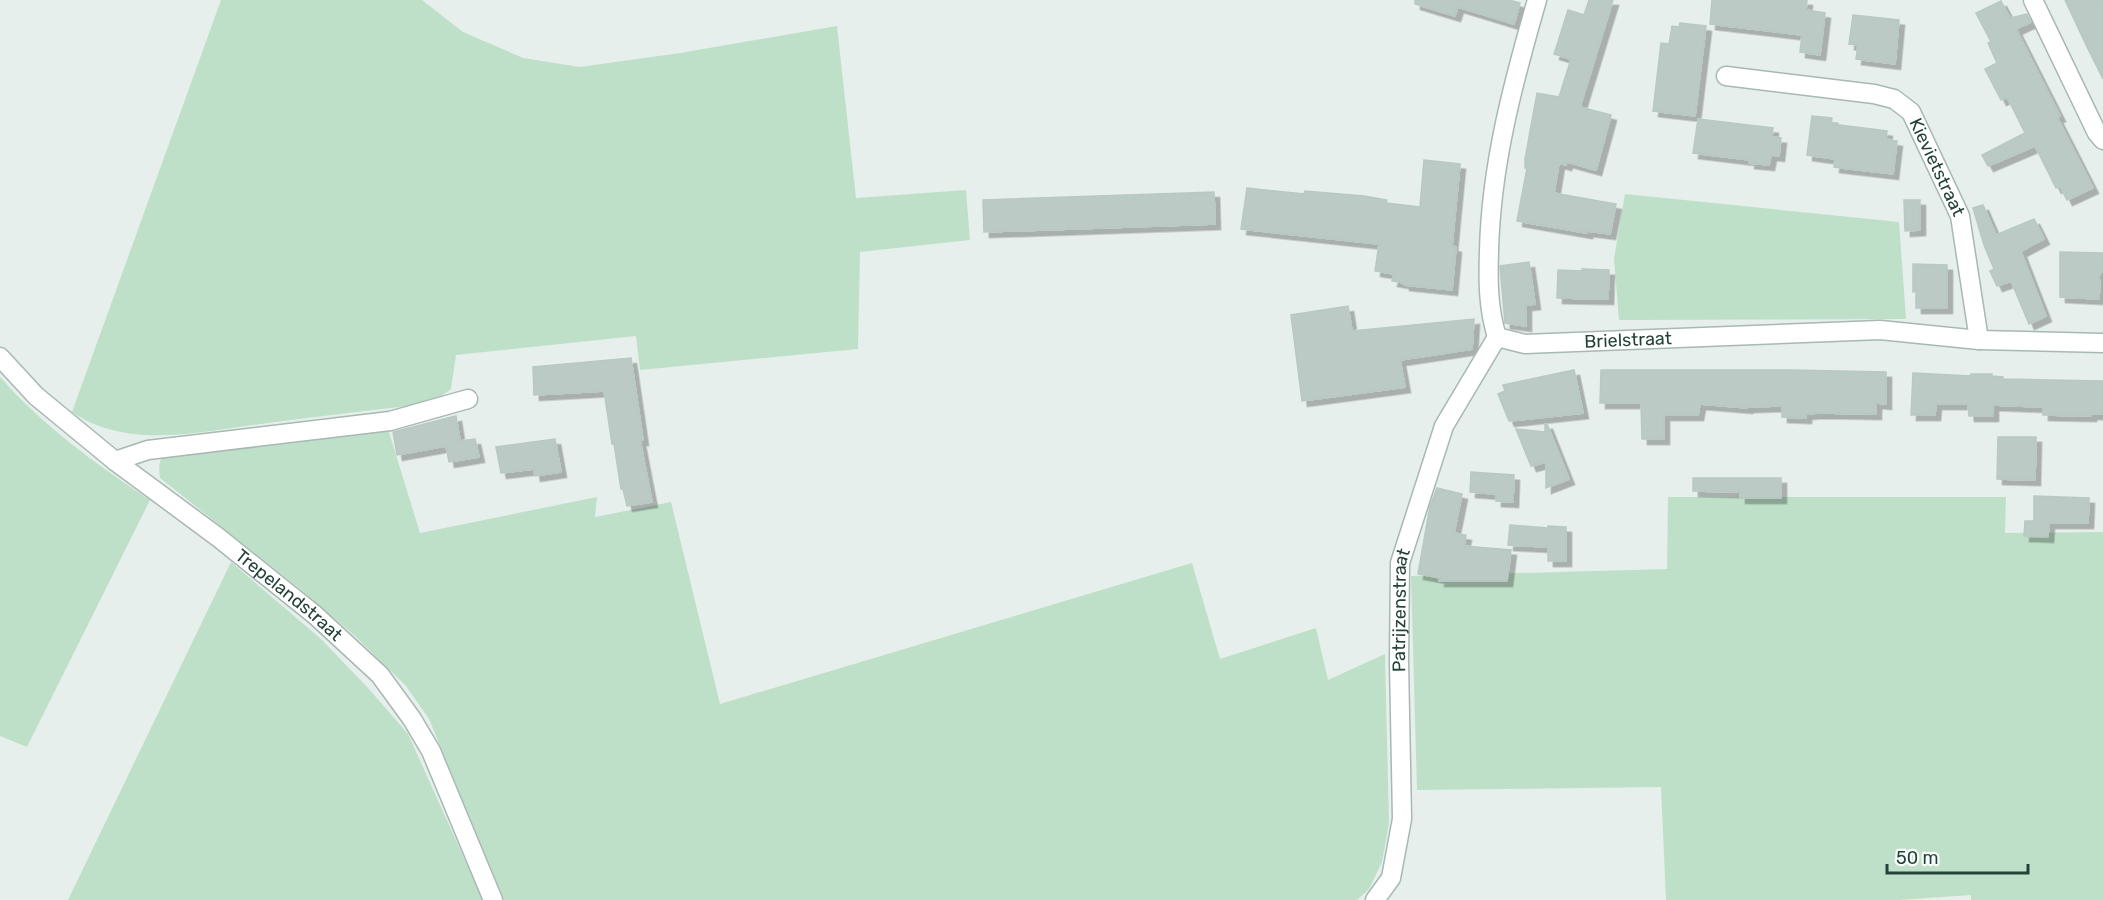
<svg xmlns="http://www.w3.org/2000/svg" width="2103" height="900" font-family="Rubik,sans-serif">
	<defs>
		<filter id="shadow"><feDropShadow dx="5.5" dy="5.5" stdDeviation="0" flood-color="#0004"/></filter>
	</defs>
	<rect width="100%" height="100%" fill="#e6efeb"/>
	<g fill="#bfe0c8">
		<path d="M221 0H422L463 32 523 58 580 67 680 53 837 26 856 198 966 190 970 240 860 252 858 349 640 370 636 336 456 355 451 389 441 396 408 406C362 411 315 417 268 423 204 431 129 451 72 412Z"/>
		<path d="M1625 194 1899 222 1906 319 1619 320 1614 259Z"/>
		<path d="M0 377C43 426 96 464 150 500L27 747 0 736Z"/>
		<path d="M388 429 420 533 597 497 595 517 671 502 720 704 1192 563 1220 659 1316 628 1328 680 1385 654 1389 823 1382 862 1369 889 1357 900H504L429 719 406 686 355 636 299 588 160 478C158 461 159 459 172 448Z"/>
		<path d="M1668 497H2006L2005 533 2103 532V900H1971V895L1899 900H1666L1661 787 1417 790 1411 576 1667 569Z"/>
		<path d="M231 562 321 639 368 688 408 734 483 900H68Z"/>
	</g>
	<g fill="#bbcac4" stroke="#b8c9c2" stroke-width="1.5" filter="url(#shadow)">
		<path d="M1415 0H1509L1520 3 1514 24 1458 7 1455 16 1415 4Z"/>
		<path d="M1589 0H1613L1580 107 1611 115 1596 170 1567 162 1566 165 1559 163 1554 193 1616 204 1610 234 1587 231V233L1517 221 1527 168H1525V159L1537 93 1559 97 1571 59 1554 54 1557 45 1568 10 1584 15Z"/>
		<path d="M1712 0H1807L1806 10 1825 13 1820 55 1800 52 1802 35 1710 24Z"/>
		<path d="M2065 0H2103V79L2088 49Z"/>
		<path d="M2001 1 2010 18 2027 14 2031 22 2016 29 2060 116 2057 117 2093 188 2067 200 2060 186 2056 188 2035 146 1988 166 1982 155 2025 133 2007 97 2001 100 1985 69 1997 63 1988 43 1991 42 1976 13Z"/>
		<path d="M1853 15 1899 20 1895 64 1856 59 1858 45 1849 44Z"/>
		<path d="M1680 23 1706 26 1695 116 1653 111 1661 43 1669 44 1672 26 1679 27Z"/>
		<path d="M1812 116 1832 118 1831 124 1887 131 1886 139 1897 141 1893 174 1834 167 1835 159 1807 155Z"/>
		<path d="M1698 119 1773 128 1772 137 1781 138 1779 156 1771 155 1769 165 1749 163 1750 160 1693 153Z"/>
		<path d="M1424 160 1460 164 1452 246 1456 247 1452 290 1404 285V283L1392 281 1394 274 1375 271 1379 244 1241 229 1247 188 1304 194 1305 191 1364 196 1387 200 1386 203 1420 207Z"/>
		<path d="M1214 192 1215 224 984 232 983 200Z"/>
		<path d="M1904 200H1920V230L1905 231Z"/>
		<path d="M1983 205 1996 235 2034 219 2044 239 2019 252H2021L2046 316 2029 324 2011 281 1997 286 1990 271 1994 269 1984 245 1973 208Z"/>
		<path d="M2060 252 2103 253V270L2098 277 2100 281 2099 299 2060 297Z"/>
		<path d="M1529 262 1535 304 1526 305V326L1505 323 1500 266Z"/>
		<path d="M1913 264 1947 265V308H1916V291L1913 292Z"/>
		<path d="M1582 269 1609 270 1608 299 1557 298 1558 270 1583 271Z"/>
		<path d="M1348 306 1352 331 1474 319 1472 349 1400 360 1405 387 1302 401 1291 315Z"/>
		<path d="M631 358 643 440H640L652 502 627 506 623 489H621L614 444H612L604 391 534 395 533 367Z"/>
		<path d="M1574 370 1583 413 1509 421 1498 394 1505 391 1503 385Z"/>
		<path d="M1601 370H1792L1886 372V404L1876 403V414L1818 413 1806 414V418L1782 417V406L1747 407V408L1700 404 1698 415H1664V439H1642L1641 403H1600Z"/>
		<path d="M1913 373 1971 376V374H1992V376L2003 377V379L2103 381V414H2091V416L2043 415V407L1993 405V416H1969L1968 404H1936L1935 415H1911Z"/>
		<path d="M456 416 460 441 475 439 479 457 449 462 446 446 397 455 393 432Z"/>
		<path d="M1545 424H1547L1569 479 1546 488V462L1531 466 1516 429 1545 432Z"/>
		<path d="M1998 437H2036L2035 480 1997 479Z"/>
		<path d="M555 439 561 472 535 476 534 469 501 473 496 447Z"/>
		<path d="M1471 472 1514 475 1513 502 1496 501V494L1470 492Z"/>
		<path d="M1693 478H1781V498H1740V492L1693 491Z"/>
		<path d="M1437 488 1462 494 1454 533 1466 535 1464 546 1511 550 1507 581H1439L1440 578 1418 574 1430 506Z"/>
		<path d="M2034 496 2089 498 2088 523H2049L2048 537 2024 536 2025 521H2034Z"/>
		<path d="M1510 525 1548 528V526L1566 527V561H1548V547L1508 545Z"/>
	</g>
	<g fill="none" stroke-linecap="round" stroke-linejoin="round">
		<g stroke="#a8b8b2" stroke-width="21">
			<g id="minor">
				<path d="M2033 0 2097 133 2103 140"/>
				<path id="s1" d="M1726 76 1874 94 1894 99 1911 112 1960 216 1979 340"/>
				<path id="s2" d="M1497 337 1525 344 1880 330 1979 340 2103 343"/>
				<path d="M1497 337C1488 308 1488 281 1489 251 1491 165 1513 83 1537 0"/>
				<path id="s3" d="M0 357 36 396 115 461 219 538 315 615 380 675 412 719 431 751 493 900"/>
				<path d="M115 461 148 450 390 421 468 399"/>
				<path id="s4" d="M1375 900 1391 878 1402 819 1399 662 1400 563 1444 426 1497 337"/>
			</g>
		</g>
		<use href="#minor" stroke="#fff" stroke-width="18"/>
	</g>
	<g text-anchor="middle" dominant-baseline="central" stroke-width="6" stroke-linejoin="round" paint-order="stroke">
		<g font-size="18" fill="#24423a" stroke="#f7fbf9">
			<text stroke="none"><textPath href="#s1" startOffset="252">Kievietstraat</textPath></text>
			<text stroke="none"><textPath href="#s2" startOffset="132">Brielstraat</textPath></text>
			<text stroke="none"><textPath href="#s3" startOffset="375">Trepelandstraat</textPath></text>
			<text stroke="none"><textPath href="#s4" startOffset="296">Patrijzenstraat</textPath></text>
		</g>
	</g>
	<path d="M1887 864v9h141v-9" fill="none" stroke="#24423a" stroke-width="3"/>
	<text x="1896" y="864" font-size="18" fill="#24423a" stroke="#f7fbf9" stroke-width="4.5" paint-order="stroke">50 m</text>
</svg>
